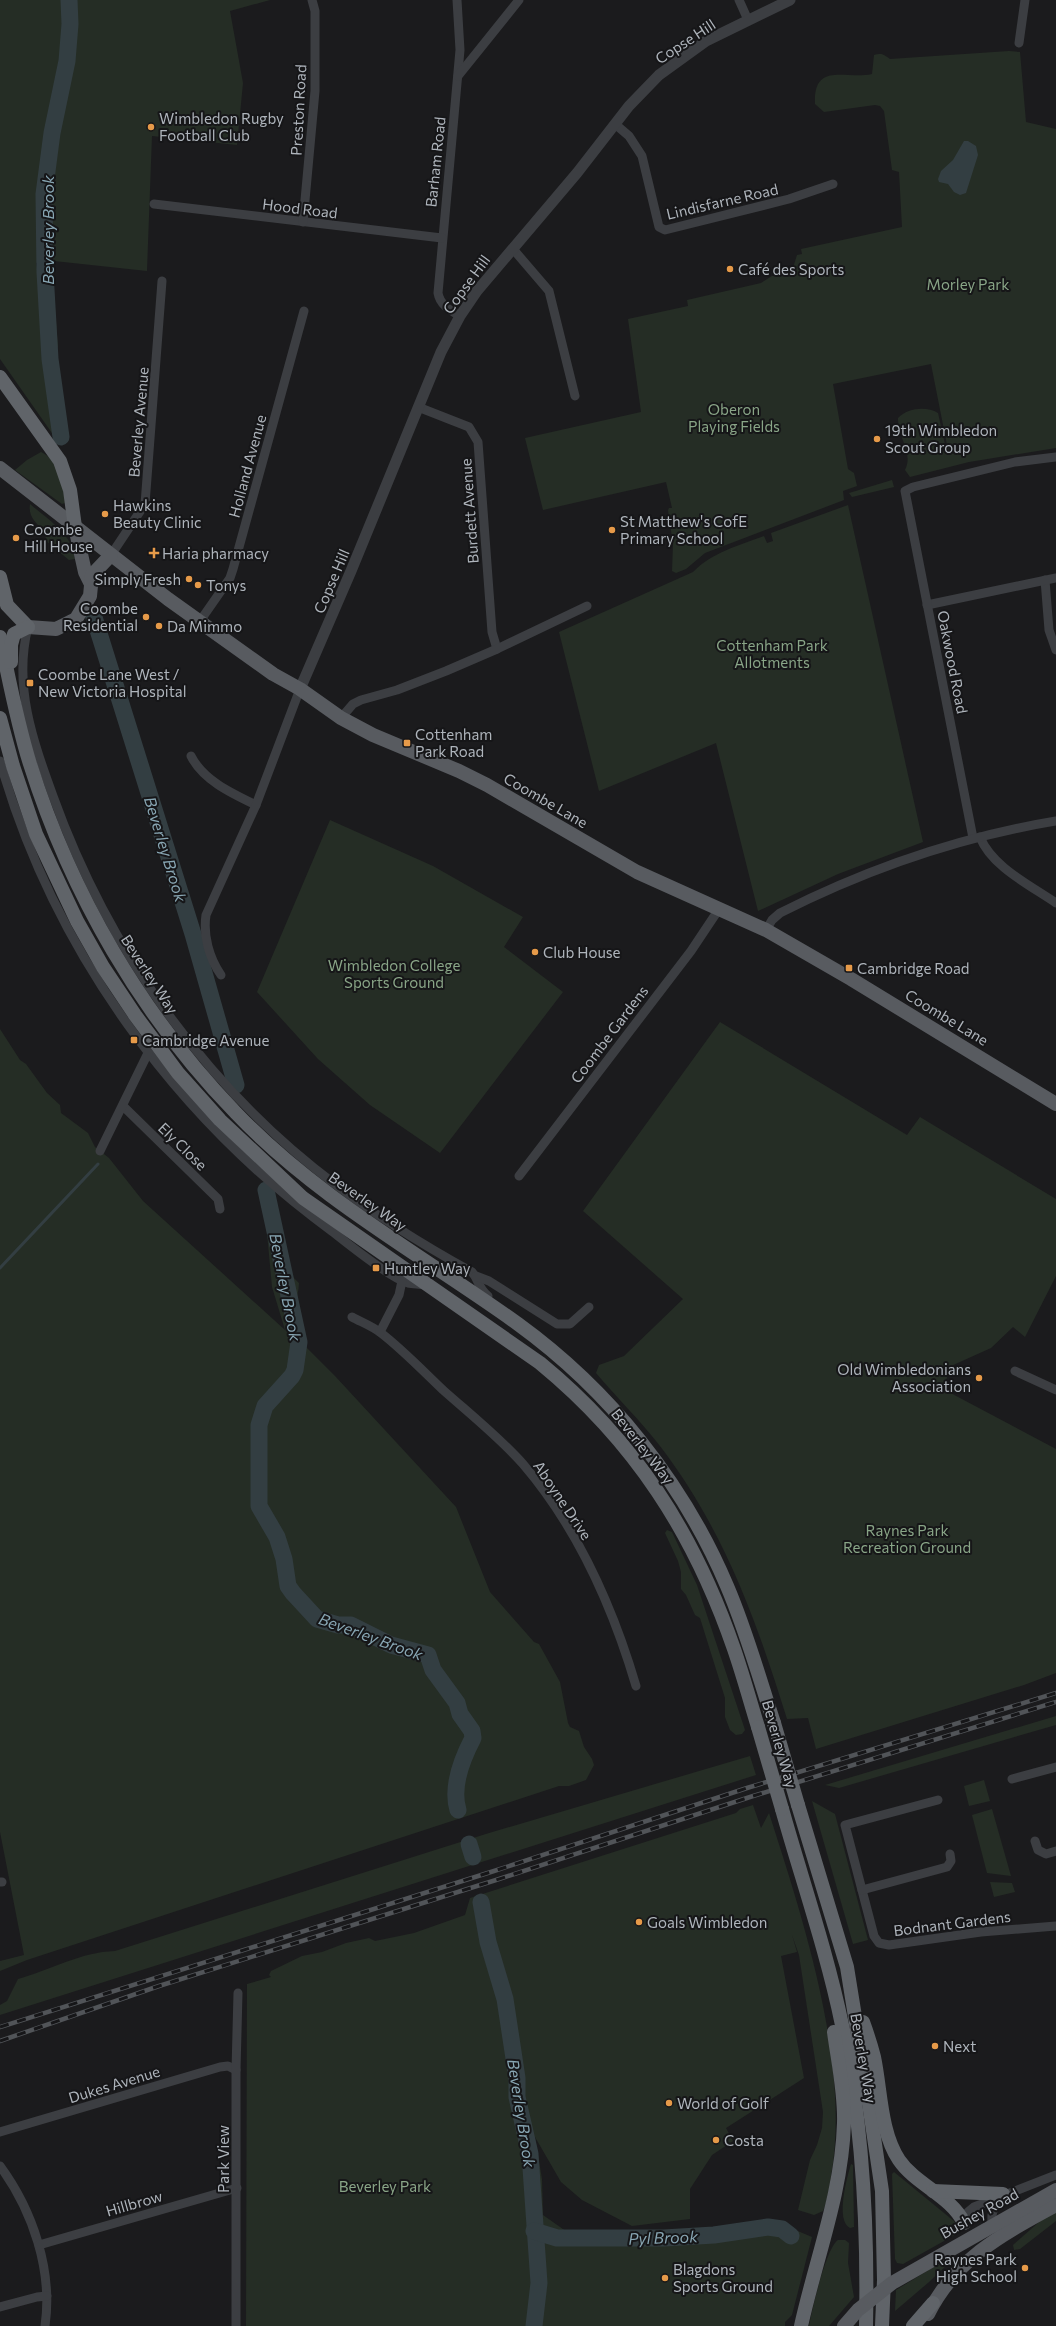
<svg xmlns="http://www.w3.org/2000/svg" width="1056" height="2326" font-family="Commissioner,sans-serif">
	<rect width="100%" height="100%" fill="#1b1b1d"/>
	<g fill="#252d25">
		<path d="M0 0H270L230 11 243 83 237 145 152 136 147 271 54 261 36 263 37 268H52L58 347 45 348 54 436 0 359Z"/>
		<path d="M1009 51 1020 52 1026 122 1056 129V448L969 462 910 477 905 470C914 452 897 437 898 418 908 408 926 406 938 413L946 449 948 450 931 364 833 384 848 469 854 473 857 486 843 491 844 500 705 553 686 569 676 573 672 571 673 544 668 510 669 508H672L666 482 543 510 525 438 641 412 628 319 688 306 687 300 761 283 772 276 792 271 797 255 802 254 801 249 902 227 899 172 892 170 884 111 880 106 875 105 824 112 815 104C813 61 846 80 872 74L874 55C882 53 883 54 890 59Z"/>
		<path d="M41 452C59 460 63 486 65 503L62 504 15 470 27 460Z"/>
		<path d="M892 480 894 487 852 497 849 493Z"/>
		<path d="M30 504C47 519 73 534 75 559L69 560 46 541 45 532C36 523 28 517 30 504Z"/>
		<path d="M848 505 923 842 838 874 758 911 716 743 599 791 559 632 693 572C713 552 738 546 764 536L767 543 773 541 771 533Z"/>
		<path d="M330 820 433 866 523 917 504 947 563 992 440 1153 370 1105 318 1059 257 992Z"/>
		<path d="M720 1022 907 1135 920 1117 1056 1199V1276L1025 1337 1013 1327 991 1348 951 1366 943 1389 1056 1449V1673L1024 1685 816 1749 808 1718 787 1719C756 1619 724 1530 660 1446 640 1420 617 1398 596 1373L599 1365 624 1356 683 1299 583 1211Z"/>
		<path d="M0 1029 20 1060 26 1064 47 1093 60 1105 61 1113 88 1133 95 1147 109 1158 143 1201 285 1330 272 1287 263 1190 269 1194 287 1271 299 1283C299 1291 296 1298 296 1305 297 1323 308 1320 302 1341L306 1347 335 1376 456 1507 490 1592 534 1642 539 1644 560 1682 568 1723 570 1727 579 1731 584 1747 592 1759 594 1765 586 1780 569 1786H559L27 1960 0 1971V1961L24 1955 0 1832Z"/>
		<path d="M667 1530 672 1532 697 1585 745 1730 742 1734 736 1735 730 1730 725 1717V1698L700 1618 695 1615 686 1595 681 1589V1572L678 1561 665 1533Z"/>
		<path d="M1056 1716V1725L839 1788 825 1785Z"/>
		<path d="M750 1756 756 1775 0 2015V2005L7 2001 18 1979C50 1970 81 1952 115 1951L489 1833Z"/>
		<path d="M984 1780 990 1801 969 1806 964 1786Z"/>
		<path d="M812 1801 835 1814 868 1940 853 1944Z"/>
		<path d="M753 1805 761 1828 769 1813C803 1919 851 2064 831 2176 829 2188 828 2200 823 2211L814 2215 798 2210 810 2160 817 2145 822 2128 823 2112 799 1955 792 1935 797 1952 781 1956 804 2078 726 2128 733 2141 712 2155 690 2189V2219L632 2226 582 2200 561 2182 535 2137 542 2179 543 2215 570 2234 614 2238 672 2236 774 2221 812 2237 792 2315 785 2322V2326H246L247 1984 271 1977 269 1975 271 1971 302 1956 322 1952 346 1943 369 1938 375 1941 414 1933 465 1915 470 1898 736 1813 740 1809Z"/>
		<path d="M992 1809 1011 1876 987 1873 972 1815Z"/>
		<path d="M990 1882 1012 1883 1015 1892 994 1897Z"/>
		<path d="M851 2164 853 2165 854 2227 850 2228C835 2221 847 2177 851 2164Z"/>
		<path d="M894 2172 955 2222 960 2232 903 2264 897 2263 895 2259 892 2174Z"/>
		<path d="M1056 2211V2221L1020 2249 1014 2250 1013 2245 1046 2216Z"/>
		<path d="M838 2240H845L849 2243 848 2263 854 2297 829 2326H809C812 2310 826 2248 838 2240Z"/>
		<path d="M952 2256V2260L929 2282 895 2311 896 2290Z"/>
	</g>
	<path fill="#333e42" d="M964 141H968L976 146 978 155 966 193 960 195 954 192 948 184 939 182 938 179 941 171 953 160Z"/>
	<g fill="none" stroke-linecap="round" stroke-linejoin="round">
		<path stroke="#333e42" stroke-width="3" d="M0 1268 98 1164"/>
		<g stroke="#333e42" stroke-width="17">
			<path d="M61 437 50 359 45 272 44 194 52 133 67 61 70 24 69 0"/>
			<path d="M93 614 193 934 236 1085"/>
			<path d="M266 1190 299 1342 295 1370 292 1376 265 1406 259 1425V1506L277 1537 284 1559 288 1586 293 1593 317 1619 338 1625H351L391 1645 428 1655 433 1670 457 1703 460 1714 472 1731 473 1738C462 1759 451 1787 458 1810"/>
			<path d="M469 1844 473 1857"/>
			<path d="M481 1902 488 1942 505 1999 517 2078V2097L530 2154 539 2283 534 2326"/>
			<path d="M534 2231 557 2238H664L714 2235 768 2227 782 2229 791 2236"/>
		</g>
		<g stroke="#3c3e42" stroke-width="9">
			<path d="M457 0 460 50 438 293C440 305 450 310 460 316"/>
			<path d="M739 0 748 20"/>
			<path d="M1019 43 1025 0"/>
			<path d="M458 76 519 0"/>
			<path d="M615 124 629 136 642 156 659 227 665 230 789 199 833 184"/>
			<path d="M154 204 442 238"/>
			<path d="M303 222 315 91V11L312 0"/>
			<path d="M513 249 549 291 575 396"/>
			<path d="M418 407 469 427 478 442 492 632 497 649"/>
			<path d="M111 555 145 504 162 281"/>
			<path d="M1045 580 1049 630 1056 650"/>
			<path d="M927 605 1056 578"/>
			<path d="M200 621 230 578 233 569 304 311"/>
			<path d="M28 627C13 686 33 741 53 796 108 949 205 1087 336 1185 379 1218 425 1246 472 1272 479 1280 478 1288 488 1296"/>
			<path d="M341 718 353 704 361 700 397 690 446 671 497 649 587 606"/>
			<path d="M191 756C203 780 231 793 256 805"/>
			<path d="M0 761C53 949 175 1117 333 1232 348 1244 392 1279 408 1283 413 1284 420 1284 425 1285"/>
			<path d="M980 837C992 867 1030 885 1056 903"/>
			<path d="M973 838 905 491 913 487 1015 462 1056 457"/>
			<path d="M766 930 772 920 780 913C867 869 959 837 1056 821"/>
			<path d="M221 975C209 958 203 935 206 915L256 805 300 689"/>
			<path d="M123 1106 218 1199 220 1209"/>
			<path d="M100 1151 148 1053"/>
			<path d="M519 1176 691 951 719 909"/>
			<path d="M476 1276 489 1281 557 1324H570L589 1307"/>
			<path d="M352 1317C361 1322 372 1326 381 1333 403 1350 423 1371 443 1390 470 1414 499 1437 523 1464 577 1527 613 1608 636 1686"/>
			<path d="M380 1332 399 1295 402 1281"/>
			<path d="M1015 1371 1056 1390"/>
			<path d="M1012 1779 1056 1767"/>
			<path d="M938 1800 845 1825 874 1936 879 1943 889 1945 981 1932 1056 1926"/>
			<path d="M1035 1841 1038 1850 1046 1854 1056 1851"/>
			<path d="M0 1882H2"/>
			<path d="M862 1890 947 1867 951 1861 950 1854"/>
			<path d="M0 2132 220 2067 228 2066 236 2070"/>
			<path d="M0 2166C33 2211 53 2271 45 2326"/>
			<path d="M964 2223 968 2212 974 2207 1056 2175"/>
			<path d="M995 2228C987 2216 995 2206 1003 2195"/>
			<path d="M39 2245 237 2188"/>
			<path d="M0 2307 37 2297 47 2296"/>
			<path d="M236 2326V2070L238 1993"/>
		</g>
		<path stroke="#3c3e42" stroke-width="11" d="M300 689 351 571 441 352 460 316 477 291 577 173 629 106 659 75 706 41 790 0"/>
		<g stroke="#585b60" stroke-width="14">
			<path d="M0 468 168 599 273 674 300 689 341 718 373 735 459 771 487 785 637 872 766 930 851 979 1056 1104"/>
			<path d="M75 527 85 572 90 582"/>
			<path d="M28 627 56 629 76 619 90 596 92 575 111 555"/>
			<path d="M928 2314C956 2258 1003 2234 1056 2205"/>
		</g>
		<g stroke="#606469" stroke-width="14">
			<path d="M0 377 60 461 70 490 75 527"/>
			<path d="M0 577 7 605 28 627"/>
			<path d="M0 637C9 679 17 723 30 764 71 894 141 1015 236 1113 318 1199 422 1255 518 1324 609 1390 683 1482 727 1586 746 1630 759 1677 774 1723"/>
			<path d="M11 662V645L14 634 28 627"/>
			<path d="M0 718 13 766 36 834 77 921 103 967 135 1015 178 1073 220 1120 303 1198 540 1363C635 1441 694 1533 734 1649 743 1675 750 1701 758 1727"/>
			<path d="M798 1805 847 1967 868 2097 882 2191 884 2280 882 2326"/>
			<path d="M782 1809C802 1880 827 1952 842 2025 863 2124 868 2225 866 2326"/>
			<path d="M863 2022C867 2033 871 2045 874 2057 881 2090 880 2131 899 2160 916 2185 951 2196 964 2223"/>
			<path d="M933 2191 1003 2194"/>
			<path d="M801 2326C816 2258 842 2193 844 2123 845 2093 838 2062 834 2032"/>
			<path d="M913 2326 933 2303"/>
		</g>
		<g stroke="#515458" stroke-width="4.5">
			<g id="rail">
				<path d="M0 2027 494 1871 747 1788 1056 1693"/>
				<path d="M0 2041 159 1986 496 1880 750 1797 1056 1702"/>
			</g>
		</g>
		<use href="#rail" stroke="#161618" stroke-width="3" stroke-dasharray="9" stroke-linecap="butt"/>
		<path stroke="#585b60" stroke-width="14" d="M844 2326 858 2310 892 2283 1056 2190"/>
		<g stroke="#606469" stroke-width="14">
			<path d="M774 1723 798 1805"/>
			<path d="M758 1727 782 1809"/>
		</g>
	</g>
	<g fill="#e69a49" stroke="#161618" stroke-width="1.5">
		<circle cx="151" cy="127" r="4"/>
		<circle cx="730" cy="269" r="4"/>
		<circle cx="877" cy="439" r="4"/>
		<circle cx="105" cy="514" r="4"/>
		<circle cx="612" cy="530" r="4"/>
		<circle cx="16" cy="538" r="4"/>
		<path d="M152 547h4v4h4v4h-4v4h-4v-4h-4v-4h4z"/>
		<circle cx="189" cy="579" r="4"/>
		<circle cx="198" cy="585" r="4"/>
		<circle cx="146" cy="617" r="4"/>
		<circle cx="159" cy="626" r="4"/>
		<rect x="26" y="679" width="8" height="8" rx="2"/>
		<rect x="403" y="739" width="8" height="8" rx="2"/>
		<circle cx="535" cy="952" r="4"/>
		<rect x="845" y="964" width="8" height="8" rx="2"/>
		<rect x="130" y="1036" width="8" height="8" rx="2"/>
		<rect x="372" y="1264" width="8" height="8" rx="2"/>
		<circle cx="979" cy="1378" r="4"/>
		<circle cx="639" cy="1922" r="4"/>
		<circle cx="935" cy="2046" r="4"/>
		<circle cx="669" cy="2103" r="4"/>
		<circle cx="716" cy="2140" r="4"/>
		<circle cx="1025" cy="2268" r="4"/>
		<circle cx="665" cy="2278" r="4"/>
	</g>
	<g text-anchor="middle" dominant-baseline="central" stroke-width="4" stroke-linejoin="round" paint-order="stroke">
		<g font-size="15" fill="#aeb4bb" stroke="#161618">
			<text transform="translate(685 41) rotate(-33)">Copse Hill</text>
			<text transform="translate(298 110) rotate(-87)">Preston Road</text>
			<text transform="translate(435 162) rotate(-84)">Barham Road</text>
			<text transform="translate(722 201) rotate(-13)">Lindisfarne Road</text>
			<text transform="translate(300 208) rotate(7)">Hood Road</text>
			<text transform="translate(466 284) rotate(-54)">Copse Hill</text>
			<text transform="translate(138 422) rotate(-85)">Beverley Avenue</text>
			<text transform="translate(247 466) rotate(-75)">Holland Avenue</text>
			<text transform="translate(469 511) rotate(-94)">Burdett Avenue</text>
			<text transform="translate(331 581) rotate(-67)">Copse Hill</text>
			<text transform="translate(953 662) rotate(79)">Oakwood Road</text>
			<text transform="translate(546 800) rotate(30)">Coombe Lane</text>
			<text transform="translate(150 974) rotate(57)">Beverley Way</text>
			<text transform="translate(947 1017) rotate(31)">Coombe Lane</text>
			<text transform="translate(609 1034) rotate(-53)">Coombe Gardens</text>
			<text transform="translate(183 1146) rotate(44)">Ely Close</text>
			<text transform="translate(368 1201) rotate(35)">Beverley Way</text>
			<text transform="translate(643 1446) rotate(52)">Beverley Way</text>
			<text transform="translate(563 1500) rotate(56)">Aboyne Drive</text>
			<text transform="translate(780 1744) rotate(74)">Beverley Way</text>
			<text transform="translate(952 1923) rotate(-7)">Bodnant Gardens</text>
			<text transform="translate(864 2058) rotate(80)">Beverley Way</text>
			<text transform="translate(114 2084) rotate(-17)">Dukes Avenue</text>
			<text transform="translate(223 2159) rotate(-90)">Park View</text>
			<text transform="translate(134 2203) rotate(-16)">Hillbrow</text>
			<text transform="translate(979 2213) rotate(-29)">Bushey Road</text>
		</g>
		<g font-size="15" fill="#aeb4bb" stroke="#161618" text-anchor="start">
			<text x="159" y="118">Wimbledon Rugby<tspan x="159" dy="17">Football Club</tspan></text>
			<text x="738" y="269">Café des Sports</text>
			<text x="885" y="430">19th Wimbledon<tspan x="885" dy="17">Scout Group</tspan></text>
			<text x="113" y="505">Hawkins<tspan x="113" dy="17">Beauty Clinic</tspan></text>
			<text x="620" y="521">St Matthew's CofE<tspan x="620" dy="17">Primary School</tspan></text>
			<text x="24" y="529">Coombe<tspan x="24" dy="17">Hill House</tspan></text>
			<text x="162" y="553">Haria pharmacy</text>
			<text x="181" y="579" text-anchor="end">Simply Fresh</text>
			<text x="206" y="585">Tonys</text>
			<text x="138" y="608" text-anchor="end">Coombe<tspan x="138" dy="17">Residential</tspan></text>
			<text x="167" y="626">Da Mimmo</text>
			<text x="38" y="674">Coombe Lane West /<tspan x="38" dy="17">New Victoria Hospital</tspan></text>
			<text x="415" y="734">Cottenham<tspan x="415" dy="17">Park Road</tspan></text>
			<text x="543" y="952">Club House</text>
			<text x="857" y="968">Cambridge Road</text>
			<text x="142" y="1040">Cambridge Avenue</text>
			<text x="384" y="1268">Huntley Way</text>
			<text x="971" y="1369" text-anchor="end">Old Wimbledonians<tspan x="971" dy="17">Association</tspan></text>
			<text x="647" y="1922">Goals Wimbledon</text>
			<text x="943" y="2046">Next</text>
			<text x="677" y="2103">World of Golf</text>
			<text x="724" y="2140">Costa</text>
			<text x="1017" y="2259" text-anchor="end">Raynes Park<tspan x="1017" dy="17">High School</tspan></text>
			<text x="673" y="2269">Blagdons<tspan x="673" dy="17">Sports Ground</tspan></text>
		</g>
		<g font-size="15" fill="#89a587" stroke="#161618">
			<text x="968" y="284">Morley Park</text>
			<text x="734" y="409">Oberon<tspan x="734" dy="17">Playing Fields</tspan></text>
			<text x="772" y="645">Cottenham Park<tspan x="772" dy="17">Allotments</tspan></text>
			<text x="394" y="965">Wimbledon College<tspan x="394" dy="17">Sports Ground</tspan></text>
			<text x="907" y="1530">Raynes Park<tspan x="907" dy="17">Recreation Ground</tspan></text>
			<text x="385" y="2186">Beverley Park</text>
		</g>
		<g font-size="16" font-style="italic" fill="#88a6b3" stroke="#161618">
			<text transform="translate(47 230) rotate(-90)">Beverley Brook</text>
			<text transform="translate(166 849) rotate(73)">Beverley Brook</text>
			<text transform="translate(286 1287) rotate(79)">Beverley Brook</text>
			<text transform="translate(371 1636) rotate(20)">Beverley Brook</text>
			<text transform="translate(522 2113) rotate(81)">Beverley Brook</text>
			<text transform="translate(663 2237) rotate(-2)">Pyl Brook</text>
		</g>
	</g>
</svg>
